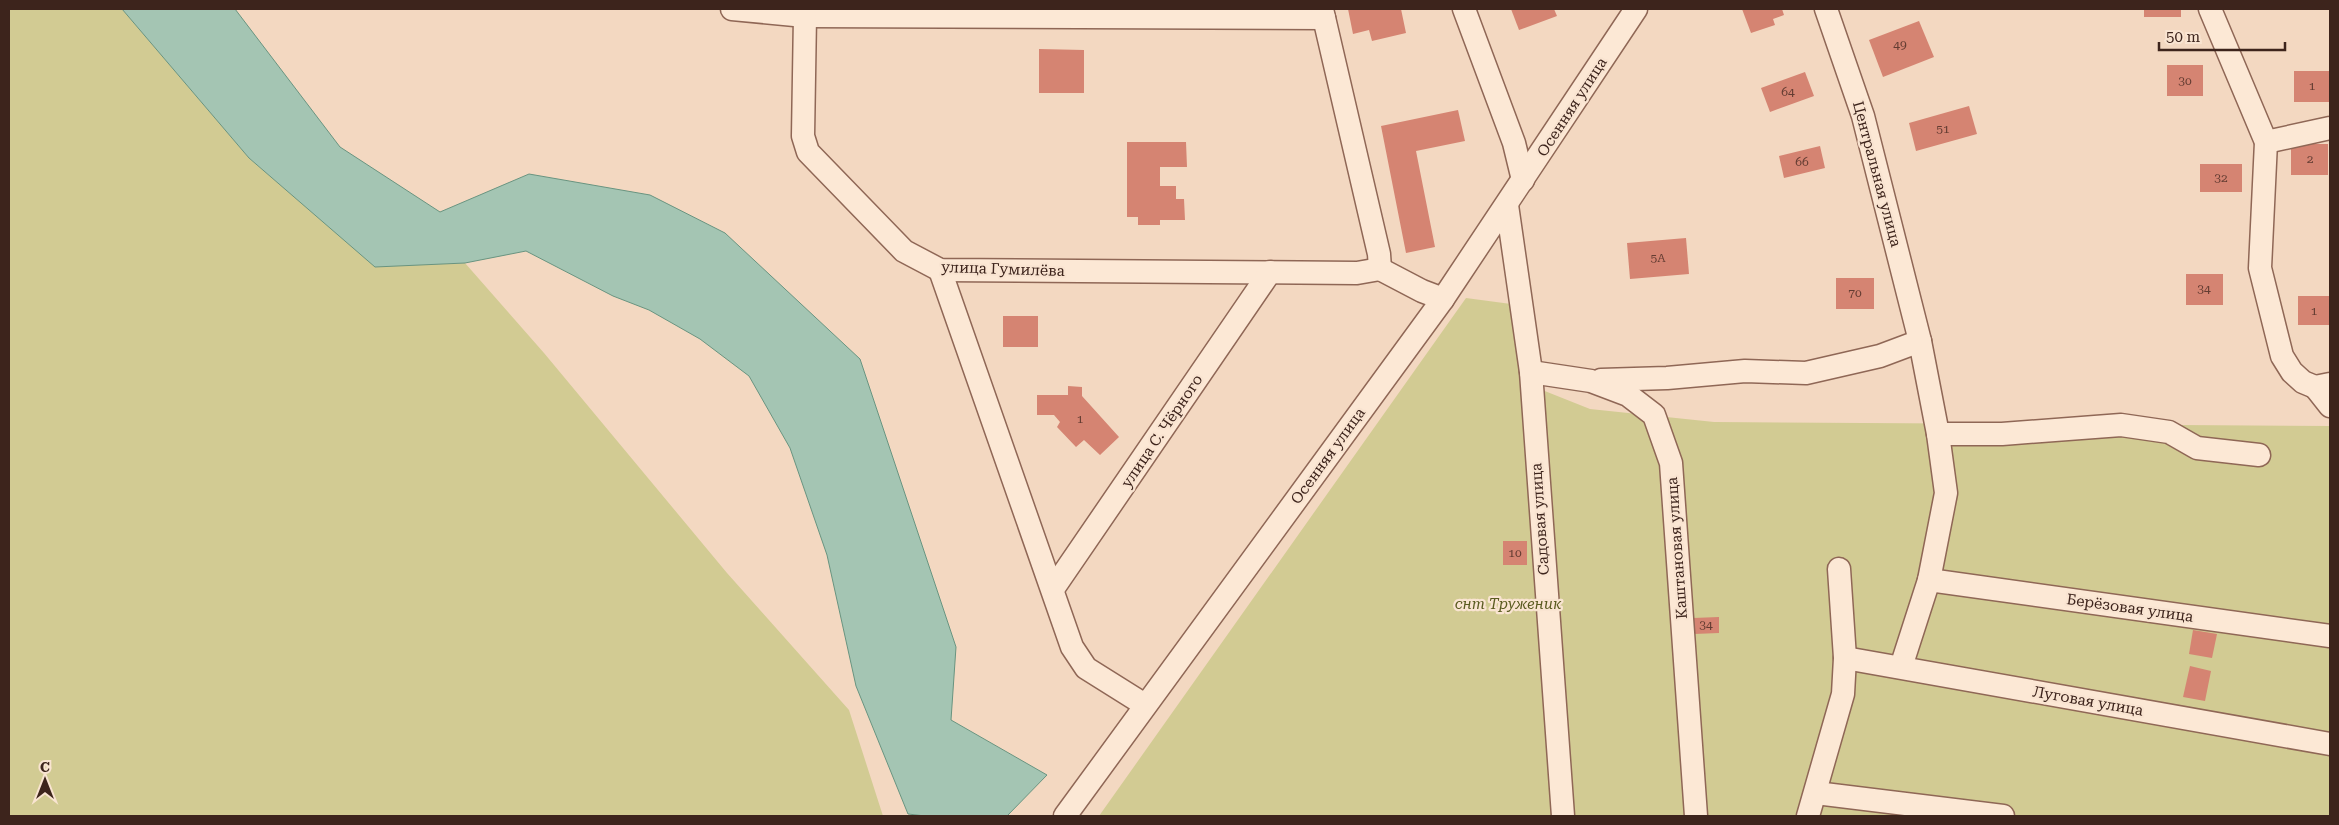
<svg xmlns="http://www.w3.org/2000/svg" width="2339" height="825" font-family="'Roboto Serif',serif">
	<rect width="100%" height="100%" fill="#f3d8c1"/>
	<g fill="#d2cb93">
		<path d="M9 9H122L249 158 375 266 465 263 544 353 727 573 849 710 883 816H9Z"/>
		<path d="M1466 298 1511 304 1522 382 1590 409 1714 422 2330 426V816H1099Z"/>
	</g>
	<path fill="#a4c5b3" stroke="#699480" d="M122 9H235L340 147 440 212 529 174 650 195 725 233 860 359 956 647 951 720 1047 775 1007 816H925L908 814 856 686 827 555 790 448 749 376 700 339 649 310 613 296 526 251 465 263 375 267 249 158Z"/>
	<g fill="#d58472">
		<path d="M1348 9H1401L1406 33 1372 41 1369 30 1353 34Z"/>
		<path d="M1511 9H1554L1557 16 1519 30Z"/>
		<path d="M1742 9H1782L1784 15 1773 19 1775 25 1751 33Z"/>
		<rect x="2144" y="9" width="37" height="8"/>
		<path d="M1919 21 1934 57 1883 77 1869 40Z"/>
		<path d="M1039 49 1084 50V93H1039Z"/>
		<rect x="2167" y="65" width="36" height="31"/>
		<rect x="2294" y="71" width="36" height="31"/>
		<path d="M1805 72 1814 96 1770 112 1761 88Z"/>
		<path d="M1969 106 1977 134 1916 151 1909 123Z"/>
		<path d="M1458 110 1465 141 1416 151 1435 247 1406 253 1381 126Z"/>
		<path d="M1127 142H1186L1187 167H1160V186H1176V199H1184L1185 220H1160V225H1138V217H1127Z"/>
		<rect x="2291" y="144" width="37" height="31"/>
		<path d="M1820 146 1825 168 1784 178 1779 156Z"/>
		<rect x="2200" y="164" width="42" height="28"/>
		<path d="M1686 238 1689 274 1630 279 1627 243Z"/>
		<rect x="2186" y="274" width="37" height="31"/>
		<rect x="1836" y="278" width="38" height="31"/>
		<rect x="2298" y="296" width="32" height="29"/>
		<rect x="1003" y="316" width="35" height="31"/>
		<path d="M1068 386 1082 387V396L1119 437 1100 455 1084 440 1076 447 1057 427 1060 422 1054 415H1037V395H1068Z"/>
		<rect x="1503" y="541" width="24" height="24"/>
		<path d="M1719 617V633L1694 634 1693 618Z"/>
		<path d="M2193 630 2217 634 2212 658 2189 654Z"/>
		<path d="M2190 666 2211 671 2205 701 2183 697Z"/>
	</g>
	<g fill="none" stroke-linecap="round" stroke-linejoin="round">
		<g stroke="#8f6756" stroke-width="25">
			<g id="minor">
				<path d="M732 9 805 16 1324 18"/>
				<path d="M1322 9 1379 254 1380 269"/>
				<path d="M1464 9 1514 143 1523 180"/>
				<path d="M1826 9 1863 116 1920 341 1938 434 1946 493 1929 580 1901 667"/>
				<path d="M2210 9 2266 142 2260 268 2282 356 2292 372 2303 382 2315 387 2330 384"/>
				<path d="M805 16 803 136 808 152 904 251 940 270 1357 273 1380 269"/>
				<path d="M2266 142 2330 128"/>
				<path d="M1507 205 1531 372 1563 816"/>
				<path d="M1380 269 1422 291 1443 299"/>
				<path d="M940 270 1072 647 1086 668 1145 705"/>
				<path d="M1531 372 1591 381 1628 395 1654 415 1671 463 1696 816"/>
				<path d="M1601 380 1667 378 1745 371 1806 373 1880 356 1920 341"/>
				<path d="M2315 387 2330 406"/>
				<path d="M1938 434H2002L2121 425 2169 432 2197 448 2259 455"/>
				<path d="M1929 580 2330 636"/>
				<path d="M1053 589 1270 272"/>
				<path d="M1845 658 2330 744"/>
				<path d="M1816 793 2003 816"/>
				<path d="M1065 816 1443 299 1636 9"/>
				<path d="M1808 816 1843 694 1845 658 1839 569"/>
			</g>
		</g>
		<use href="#minor" stroke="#fce8d5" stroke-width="22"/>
	</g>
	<g text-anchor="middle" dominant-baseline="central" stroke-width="4.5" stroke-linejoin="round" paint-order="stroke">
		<g font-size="12" fill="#633c32">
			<text x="1900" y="45">49</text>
			<text x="2185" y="81">30</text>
			<text x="2312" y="86">1</text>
			<text x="1788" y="92">64</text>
			<text x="1943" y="129">51</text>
			<text x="2310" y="159">2</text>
			<text x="1802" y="162">66</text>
			<text x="2221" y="178">32</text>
			<text x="1658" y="258">5А</text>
			<text x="2204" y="289">34</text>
			<text x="1855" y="293">70</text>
			<text x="2314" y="311">1</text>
			<text x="1080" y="419">1</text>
			<text x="1515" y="553">10</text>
			<text x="1706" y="625">34</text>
		</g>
		<g font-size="15" fill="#3d241c" stroke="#f9e4d1">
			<text transform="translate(1572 107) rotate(-57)">Осенняя улица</text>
			<text transform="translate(1877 174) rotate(75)">Центральная улица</text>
			<text transform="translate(1003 269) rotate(2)">улица Гумилёва</text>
			<text transform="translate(1162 431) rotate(-56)">улица С. Чёрного</text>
			<text transform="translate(1328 456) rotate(-54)">Осенняя улица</text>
			<text transform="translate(1540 519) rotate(-94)">Садовая улица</text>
			<text transform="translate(1677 548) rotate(-94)">Каштановая улица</text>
			<text transform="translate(2130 608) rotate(8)">Берёзовая улица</text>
			<text transform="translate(2088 701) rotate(10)">Луговая улица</text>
		</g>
		<g font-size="15" font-style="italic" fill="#5a5b20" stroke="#f9e4d1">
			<text x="1508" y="604">снт Труженик</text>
		</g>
	</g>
	<rect width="2339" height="825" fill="none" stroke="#3d241c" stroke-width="20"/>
	<g transform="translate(45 780)" stroke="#f9e4d1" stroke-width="4" paint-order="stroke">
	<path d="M0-4L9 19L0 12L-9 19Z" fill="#3d241c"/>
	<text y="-8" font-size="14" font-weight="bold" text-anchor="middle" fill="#3d241c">С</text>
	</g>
	<path d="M2159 42v8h126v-8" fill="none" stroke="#3d241c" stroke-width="2.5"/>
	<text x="2166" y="42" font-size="15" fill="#3d241c" stroke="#f9e4d1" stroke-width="4" paint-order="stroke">50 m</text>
</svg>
